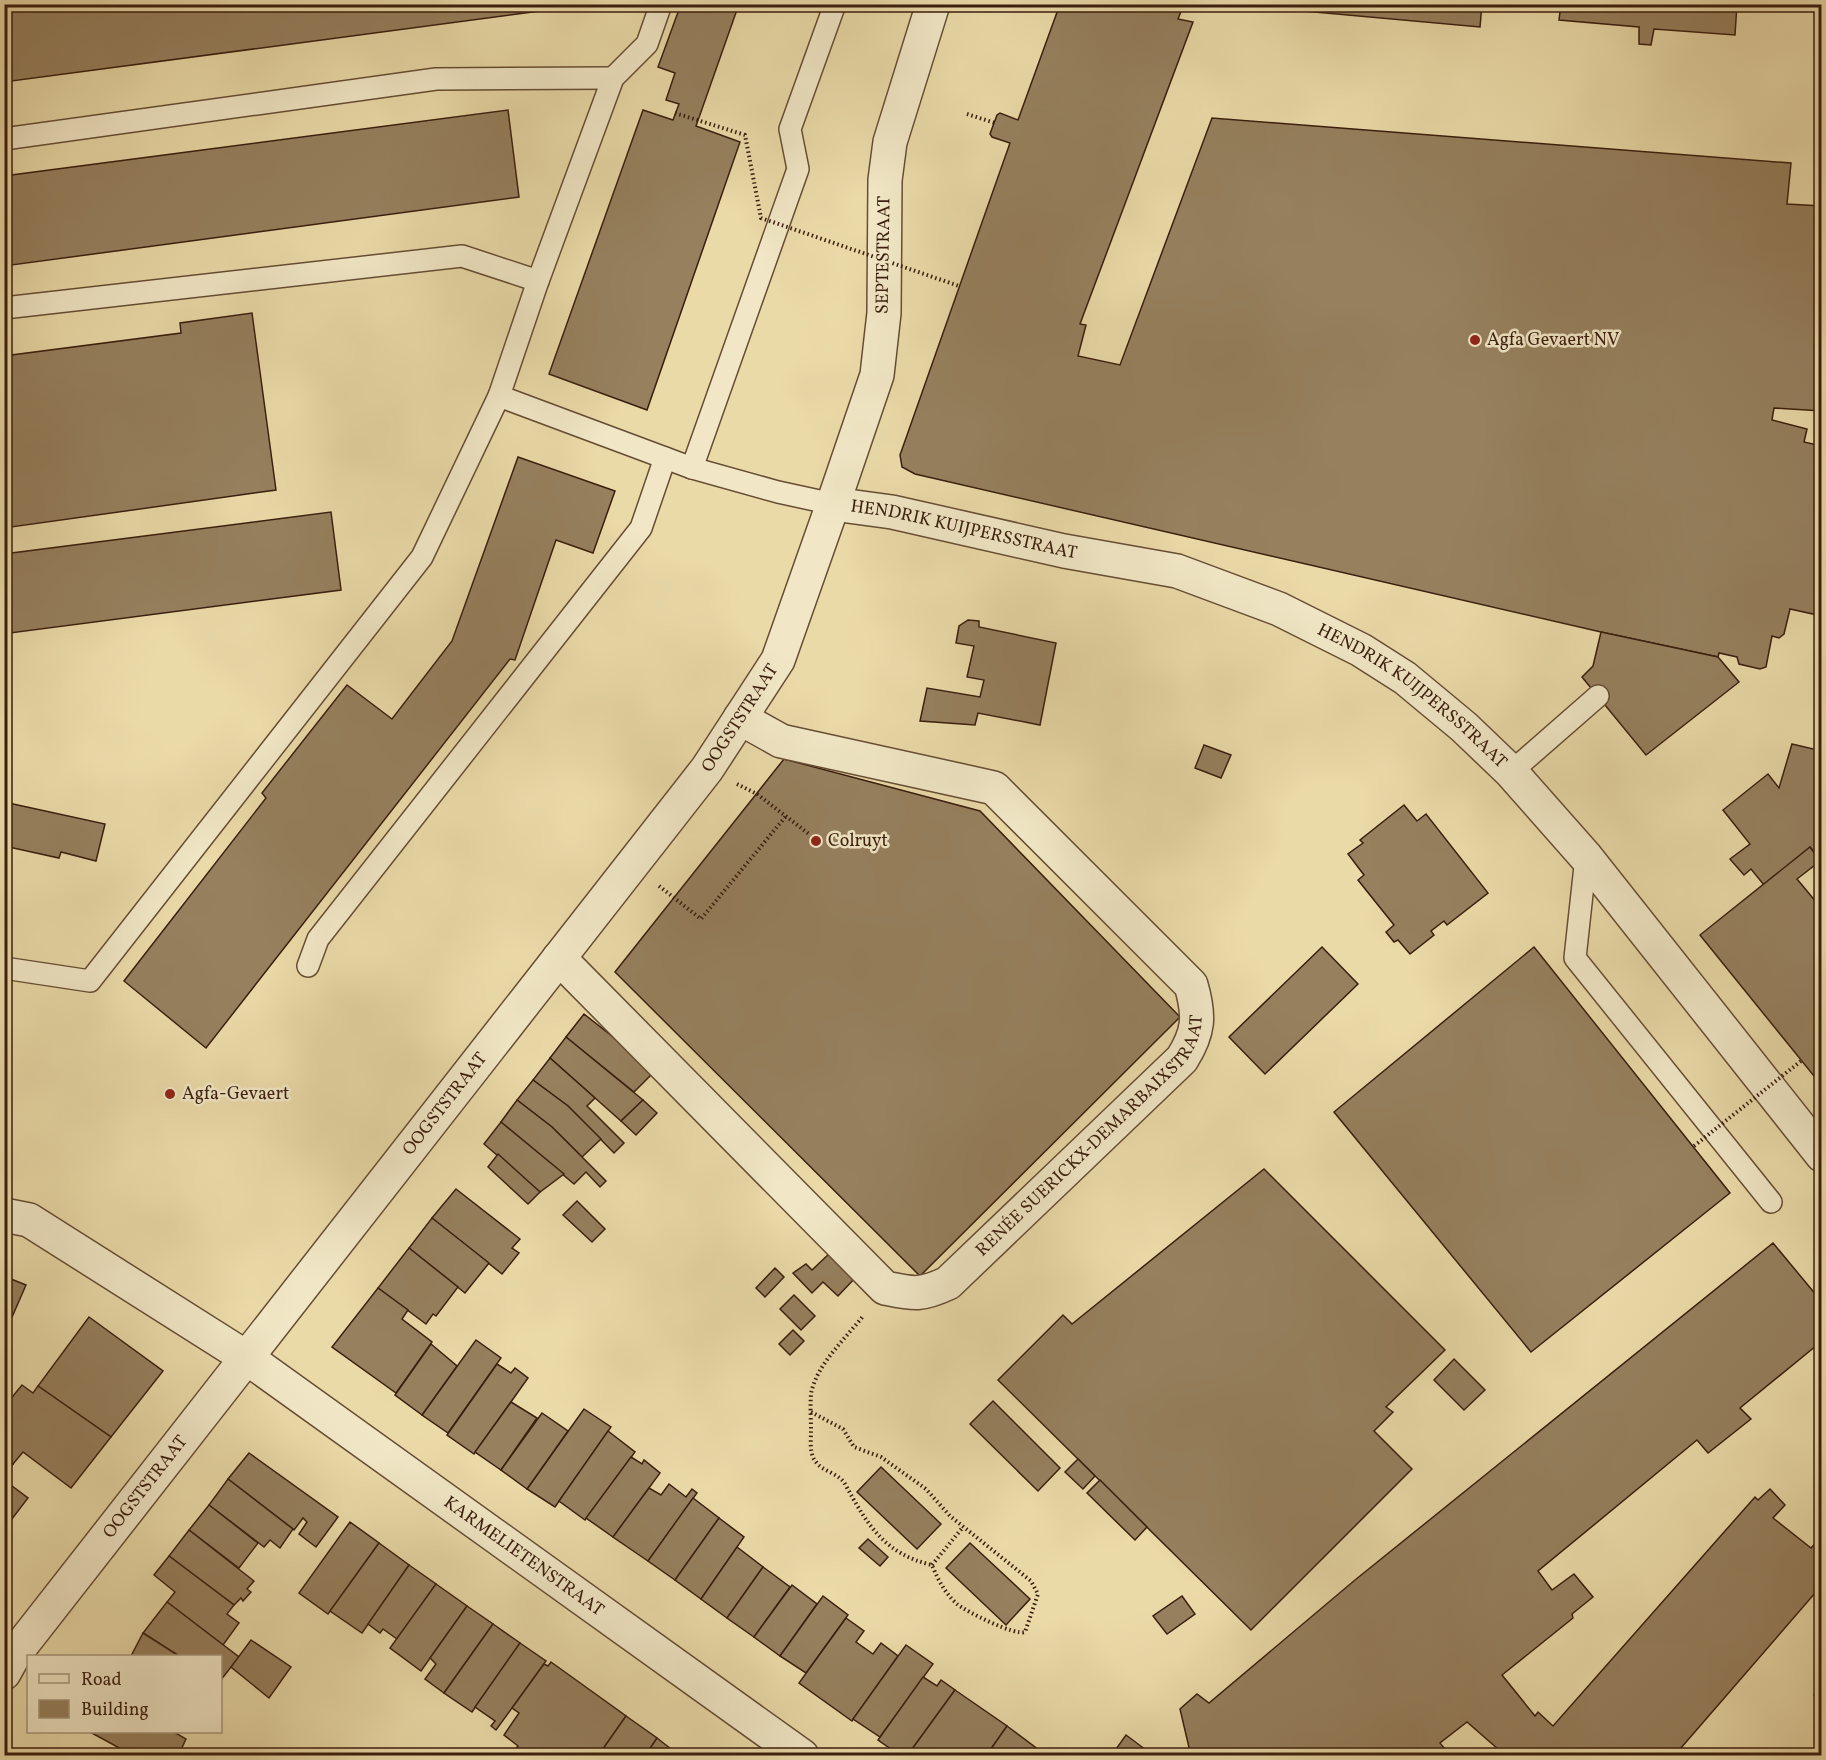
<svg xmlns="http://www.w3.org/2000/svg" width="1826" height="1760" font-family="Vollkorn,serif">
	<rect width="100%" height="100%" fill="#eadaa8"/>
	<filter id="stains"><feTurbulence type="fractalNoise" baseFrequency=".00333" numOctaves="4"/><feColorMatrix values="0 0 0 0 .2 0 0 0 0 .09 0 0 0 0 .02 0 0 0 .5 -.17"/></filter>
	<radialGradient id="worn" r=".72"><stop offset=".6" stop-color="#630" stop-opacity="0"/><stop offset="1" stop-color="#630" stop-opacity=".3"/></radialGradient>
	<g fill="#96805e" stroke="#3a1e0e" stroke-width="1.5">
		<path d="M4 4H593L4 82Z"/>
		<path d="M681 4H739L696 126 740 142 647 410 549 374 643 110 673 120 679 104 666 100 675 73 658 67Z"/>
		<path d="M1060 4H1184L1178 19 1193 22 1080 324 1086 325 1078 356 1120 365 1212 118 1791 163 1787 204 1822 206V411L1774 408 1772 420 1807 429 1804 442 1822 446V616L1790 609 1784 634 1779 638 1772 636 1766 667 1760 669 1739 664 1737 657 1719 653 1718 657 1601 632 915 474 902 467 900 455 1010 143 992 137 990 134 997 115 1000 113 1018 120Z"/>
		<path d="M1225 4H1482L1480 27Z"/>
		<path d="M1561 4H1737L1735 35 1654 29 1651 45 1639 44V27L1559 20Z"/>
		<path d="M508 110 519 197 4 266V176Z"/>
		<path d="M252 313 276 490 4 528V356L181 333 180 323Z"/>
		<path d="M518 457 615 491 593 553 556 540 515 660 510 659 206 1048 124 981 266 798 262 793 347 685 392 719 452 641Z"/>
		<path d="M331 512 341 590 10 633 4 590V554Z"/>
		<path d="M968 620 979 621V627L1056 643 1040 725 978 713 975 725 920 721 927 688 980 697 984 680 967 677 974 646 956 643 959 626Z"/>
		<path d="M1601 632 1718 657 1739 682 1646 755 1582 677 1593 666Z"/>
		<path d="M1792 744 1822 751V861L1810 847 1764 885 1751 869 1744 875 1730 859 1750 844 1723 810 1768 774 1779 788Z"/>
		<path d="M1204 745 1231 755 1221 778 1195 768Z"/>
		<path d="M784 759 980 811 1180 1017 920 1276 615 972Z"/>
		<path d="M4 802 105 824 96 861 61 852 59 858 4 846Z"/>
		<path d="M1404 805 1417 821 1426 814 1488 893 1447 925 1444 921 1431 931 1434 935 1410 954 1398 940 1394 942 1386 932 1394 925 1358 880 1364 875 1348 854 1363 843 1360 840Z"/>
		<path d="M1810 847 1820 861 1797 879 1822 909V1086L1700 935Z"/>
		<path d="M1322 947 1358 984 1265 1074 1229 1037Z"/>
		<path d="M1534 947 1730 1193 1531 1352 1334 1112Z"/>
		<path d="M584 1014 622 1044 651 1075 634 1092 566 1037Z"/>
		<path d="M566 1037 643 1100 621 1121 550 1058Z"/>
		<path d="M550 1058 595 1098 587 1106 624 1143 614 1153 568 1106 533 1080Z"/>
		<path d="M533 1080 568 1106 601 1139 582 1157 552 1127 517 1100Z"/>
		<path d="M517 1100 552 1127 606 1181 600 1187 586 1172 574 1184 501 1122Z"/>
		<path d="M643 1100 657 1113 636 1135 621 1121Z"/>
		<path d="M501 1122 564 1174 540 1192 484 1144Z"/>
		<path d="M498 1154 540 1192 528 1204 488 1167Z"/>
		<path d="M1264 1169 1445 1350 1386 1407 1393 1412 1374 1431 1412 1469 1251 1630 998 1380 1063 1315 1072 1324Z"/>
		<path d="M456 1189 520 1239 512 1248 519 1253 502 1274 432 1218Z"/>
		<path d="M577 1201 605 1229 592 1242 563 1215Z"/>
		<path d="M432 1218 489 1263 465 1293 409 1248Z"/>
		<path d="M1773 1243 1822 1302V1341L1740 1408 1751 1419 1708 1453 1697 1440 1538 1571 1552 1590 1574 1574 1593 1597 1572 1614 1573 1618 1502 1675 1535 1716 1538 1712 1553 1726 1755 1497 1758 1500 1770 1489 1785 1505 1773 1518 1811 1548 1822 1536V1585L1674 1756H1506L1467 1722 1440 1743 1448 1753 1445 1756H1191L1180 1709 1197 1694 1209 1703 1355 1580Z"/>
		<path d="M409 1248 458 1287 436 1316 433 1314 426 1324 378 1288Z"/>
		<path d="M831 1252 856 1277 838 1296 823 1282 812 1293 793 1273 806 1264 812 1270Z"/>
		<path d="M775 1268 784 1277 765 1297 756 1288Z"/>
		<path d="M4 1277 11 1279 4 1294Z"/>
		<path d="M11 1279 26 1285 12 1317 4 1327V1294Z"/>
		<path d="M378 1288 408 1310 402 1319 432 1342 396 1393 332 1347Z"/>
		<path d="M794 1295 815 1316 801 1330 780 1309Z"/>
		<path d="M89 1317 163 1371 111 1437 38 1386Z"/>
		<path d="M793 1330 804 1341 790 1355 779 1344Z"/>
		<path d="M476 1340 501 1358 448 1433 422 1415Z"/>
		<path d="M431 1344 457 1366 422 1415 395 1395Z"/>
		<path d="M1454 1359 1485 1390 1464 1410 1434 1380Z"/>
		<path d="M497 1364 511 1373 515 1368 528 1378 474 1454 447 1435Z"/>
		<path d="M22 1385 33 1393 38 1386 111 1437 71 1488 23 1452 13 1464 4 1457V1407Z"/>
		<path d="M993 1401 1060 1468 1038 1491 970 1424Z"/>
		<path d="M511 1402 537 1418 501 1470 475 1452Z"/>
		<path d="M584 1409 611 1427 555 1507 527 1489Z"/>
		<path d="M542 1413 568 1431 527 1489 501 1470Z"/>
		<path d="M608 1431 635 1452 585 1520 559 1501Z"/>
		<path d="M249 1453 338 1517 316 1547 299 1534 307 1522 303 1518 294 1530 228 1479Z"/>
		<path d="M4 1457 13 1464 4 1474Z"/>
		<path d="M631 1457 642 1464 644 1460 660 1473 613 1537 586 1518Z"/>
		<path d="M1078 1459 1095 1476 1083 1489 1065 1472Z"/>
		<path d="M881 1467 941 1524 917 1549 857 1492Z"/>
		<path d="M228 1479 293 1529 280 1548 270 1540 264 1547 209 1505Z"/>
		<path d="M4 1480 28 1498 5 1528H4Z"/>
		<path d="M1100 1480 1147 1527 1135 1540 1087 1493Z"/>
		<path d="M669 1484 686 1497 692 1489 697 1493 648 1561 613 1537 649 1488 661 1495Z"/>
		<path d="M693 1498 719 1518 675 1580 648 1561Z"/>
		<path d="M209 1505 258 1543 239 1568 189 1530Z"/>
		<path d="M719 1518 744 1537 701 1599 675 1580Z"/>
		<path d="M350 1522 379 1543 328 1614 299 1593Z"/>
		<path d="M189 1530 254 1581 247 1589 251 1592 243 1601 241 1598 234 1605 169 1556Z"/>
		<path d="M868 1539 888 1557 880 1566 859 1548Z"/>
		<path d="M379 1543 409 1565 362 1633 330 1611Z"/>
		<path d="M970 1543 1030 1599 1006 1625 946 1568Z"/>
		<path d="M737 1547 763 1567 727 1618 701 1599Z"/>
		<path d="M169 1556 234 1605 227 1614 239 1623 223 1645 167 1602 175 1592 154 1575Z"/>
		<path d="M409 1565 436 1584 397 1639 383 1629 380 1633 368 1624Z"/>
		<path d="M763 1567 790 1587 754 1637 727 1618Z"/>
		<path d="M436 1584 467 1606 421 1671 390 1648Z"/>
		<path d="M792 1585 817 1604 780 1656 754 1637Z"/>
		<path d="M823 1596 848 1615 806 1673 780 1656Z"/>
		<path d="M1182 1596 1195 1614 1167 1634 1153 1616Z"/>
		<path d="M167 1602 239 1657 220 1681V1656H179L143 1633Z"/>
		<path d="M467 1606 493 1624 444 1693 425 1679 436 1664 430 1658Z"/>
		<path d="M846 1618 864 1631 856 1642 873 1654 881 1643 898 1656 852 1721 799 1683Z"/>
		<path d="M493 1624 520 1643 472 1712 444 1693Z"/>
		<path d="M143 1633 179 1656H131Z"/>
		<path d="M251 1640 291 1667 269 1698 231 1667Z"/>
		<path d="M520 1643 546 1661 496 1730 491 1726 495 1721 475 1707Z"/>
		<path d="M906 1645 933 1664 880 1737 853 1719Z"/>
		<path d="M551 1662 626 1716 598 1756H521L514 1751 518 1746 504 1735 519 1713 512 1708 544 1664 548 1666Z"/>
		<path d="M923 1677 937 1686 941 1680 955 1690 907 1756H901L878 1740Z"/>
		<path d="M1822 1687V1701L1814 1695Z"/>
		<path d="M955 1690 1007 1726 986 1756H907Z"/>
		<path d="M626 1716 657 1738 645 1756H598Z"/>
		<path d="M1007 1726 1047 1756H986Z"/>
		<path d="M90 1732H174L186 1739 178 1756H134Z"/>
		<path d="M1126 1735 1150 1753 1149 1756H1125L1116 1749Z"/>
		<path d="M657 1738 680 1756H645Z"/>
	</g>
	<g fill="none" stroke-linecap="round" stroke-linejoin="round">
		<g stroke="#664d34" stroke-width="24">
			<g id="service">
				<path d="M661 4 647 44 613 78 538 281 499 396 692 468 778 492 833 504"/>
				<path d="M4 139 436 79 613 78"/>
				<path d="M4 308 462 256 538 281"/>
				<path d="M692 468 798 169 790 129 835 4"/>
				<path d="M1511 772 1598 696"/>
				<path d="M1586 857 1575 958 1771 1202"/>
				<path d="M308 966 318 939 641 528 665 458"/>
				<path d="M4 968 90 981 422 557 499 396"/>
			</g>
		</g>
		<g stroke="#664d34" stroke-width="36">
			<g id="minor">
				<path id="s1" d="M559 958 885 1288C914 1294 920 1296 948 1283L1182 1059C1199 1032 1200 1016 1191 985L994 788 781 741 740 718"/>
				<path id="s2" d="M4 1215 29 1220 247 1358 802 1756"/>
				<path id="s3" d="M4 1673 14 1655 707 769 778 660 833 504"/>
			</g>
		</g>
		<g stroke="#664d34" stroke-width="36">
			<g id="tertiary">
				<path id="s4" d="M933 4 890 142 885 180 884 313 877 375 833 504 892 512 1064 551 1177 571 1279 609 1361 650 1405 678 1464 727 1511 772 1586 857 1822 1155"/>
			</g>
		</g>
		<g stroke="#3a1e0e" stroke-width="4" stroke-dasharray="1.5 3" stroke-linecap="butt">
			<path d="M967 114 995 123"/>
			<path d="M737 784 757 794 809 834"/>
			<path d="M659 886 701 919 786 816"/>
			<path d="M811 1412 843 1429 854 1447 881 1457 926 1489 950 1516 1031 1581 1038 1594 1025 1632C1015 1636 967 1612 957 1604 945 1593 938 1580 932 1565 884 1554 867 1524 845 1484 839 1473 823 1472 816 1462 809 1454 811 1441 811 1431 811 1419 810 1406 811 1394 816 1365 846 1338 864 1315"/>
			<path d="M932 1565 963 1527"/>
		</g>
		<use href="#service" stroke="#f1e7c6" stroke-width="21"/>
		<use href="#minor" stroke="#f1e7c6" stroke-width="33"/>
		<use href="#tertiary" stroke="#f1e7c6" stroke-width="33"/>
		<g stroke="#3a1e0e" stroke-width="4" stroke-dasharray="1.5 3" stroke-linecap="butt">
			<path d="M675 113 745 135 761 218 959 286"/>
			<path d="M1694 1146 1801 1061"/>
		</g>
	</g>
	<g fill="#8f2418" stroke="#f1e7c6" stroke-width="2">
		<circle cx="1475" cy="340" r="6"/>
		<circle cx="816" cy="841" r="6"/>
		<circle cx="170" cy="1094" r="6"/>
	</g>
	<g text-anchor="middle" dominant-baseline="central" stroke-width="5" stroke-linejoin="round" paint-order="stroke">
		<g font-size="18" fill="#3a1e0e" stroke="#f1e7c6">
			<text transform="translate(884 255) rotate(-89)">SEPTESTRAAT</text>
			<text stroke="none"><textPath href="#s4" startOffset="648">HENDRIK KUIJPERSSTRAAT</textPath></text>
			<text stroke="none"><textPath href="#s4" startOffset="1134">HENDRIK KUIJPERSSTRAAT</textPath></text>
			<text stroke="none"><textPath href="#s3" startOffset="1206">OOGSTSTRAAT</textPath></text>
			<text stroke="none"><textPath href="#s3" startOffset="720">OOGSTSTRAAT</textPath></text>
			<text stroke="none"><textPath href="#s1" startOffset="736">RENÉE SUERICKX-DEMARBAIXSTRAAT</textPath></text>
			<text stroke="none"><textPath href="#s3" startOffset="234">OOGSTSTRAAT</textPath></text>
			<text stroke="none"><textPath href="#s2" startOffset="624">KARMELIETENSTRAAT</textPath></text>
		</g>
		<g font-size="18" fill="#3a1e0e" stroke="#f1e7c6" text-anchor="start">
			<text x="1487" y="340">Agfa Gevaert NV</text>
			<text x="828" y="841">Colruyt</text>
			<text x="182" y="1094">Agfa-Gevaert</text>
		</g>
	</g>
	<rect width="1826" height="1760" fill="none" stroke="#eadaa8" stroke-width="24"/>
	<rect x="6" y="6" width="1814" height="1748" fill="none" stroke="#3a1e0e" stroke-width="3"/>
	<rect x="12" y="12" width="1802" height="1736" fill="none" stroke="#3a1e0e" stroke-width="1.5"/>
	<rect x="27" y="1655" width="195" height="78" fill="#f1e7c6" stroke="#a8977c" stroke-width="1.5"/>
	<rect x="39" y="1674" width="30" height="9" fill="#f1e7c6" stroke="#a8977c" stroke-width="1.5"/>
	<text x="81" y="1685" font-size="18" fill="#3a1e0e">Road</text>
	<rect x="39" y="1700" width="30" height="18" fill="#96805e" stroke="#a8977c" stroke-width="1.5"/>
	<text x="81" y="1715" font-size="18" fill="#3a1e0e">Building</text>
	<rect width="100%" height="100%" filter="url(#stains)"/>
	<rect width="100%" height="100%" fill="url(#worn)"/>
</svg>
